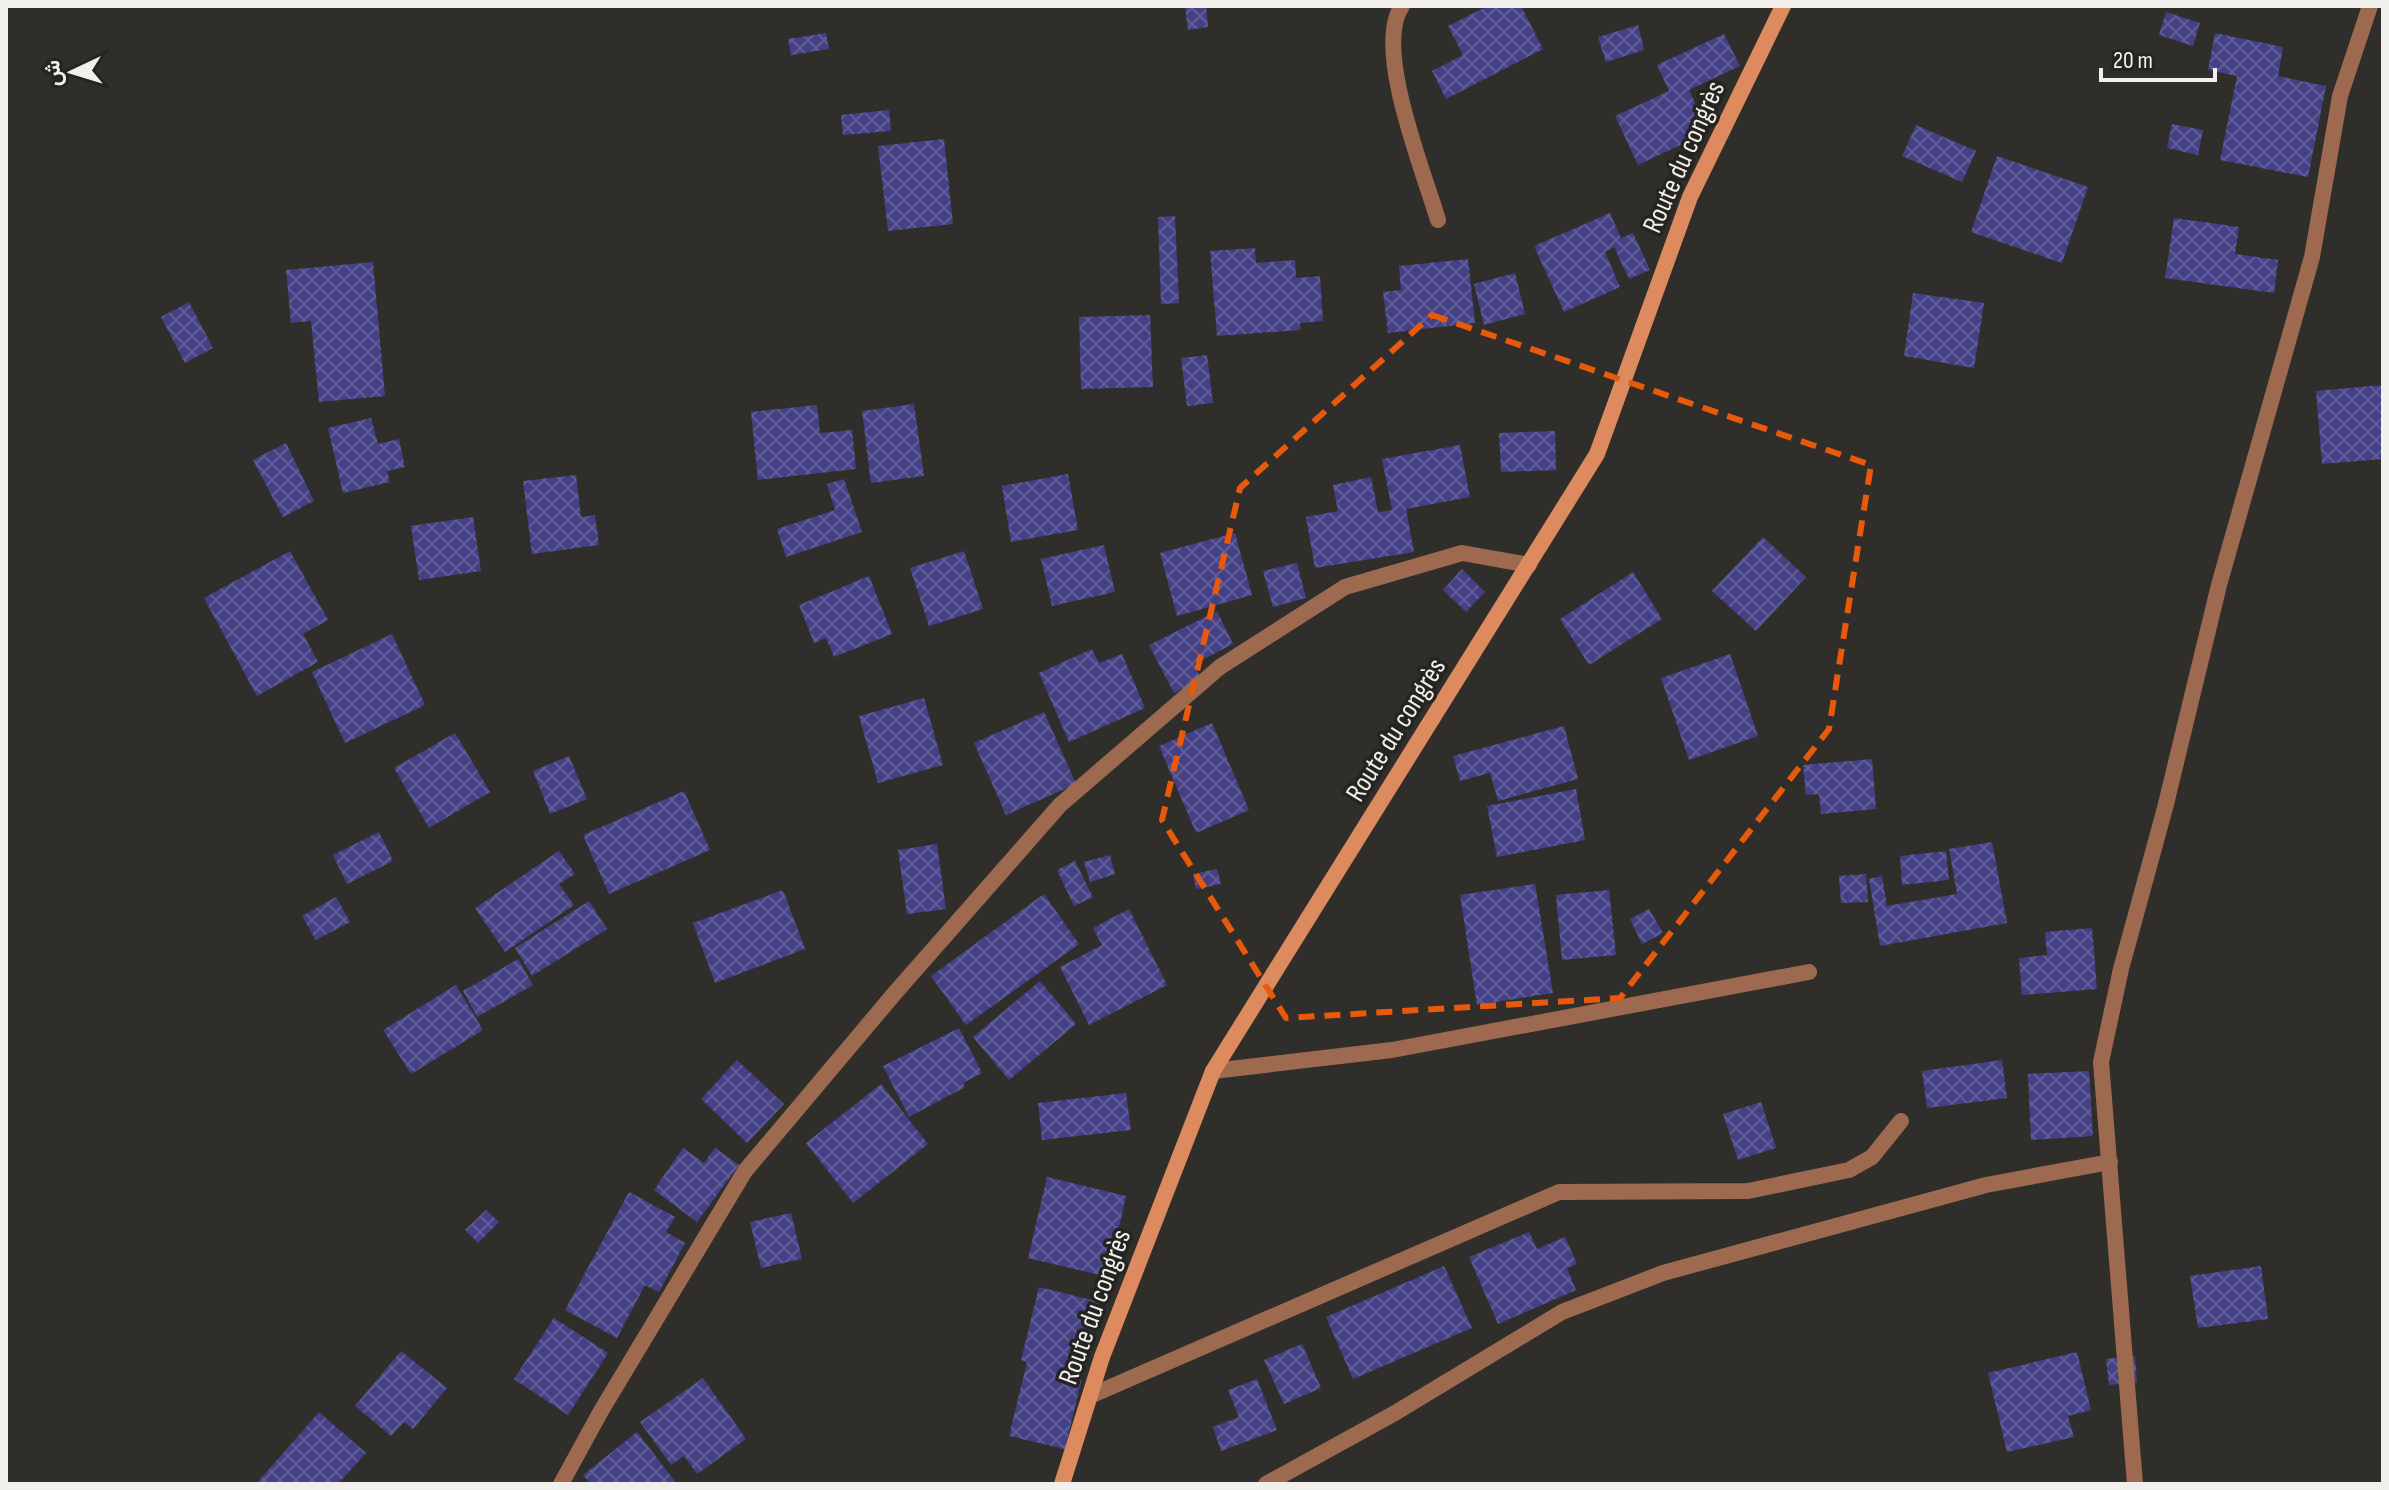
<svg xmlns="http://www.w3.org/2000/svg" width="2389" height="1490" font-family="'Sofia Sans Condensed',Vazirmatn,sans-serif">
	<defs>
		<pattern id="building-cross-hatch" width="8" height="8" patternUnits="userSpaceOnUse" patternTransform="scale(2)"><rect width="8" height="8" fill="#434085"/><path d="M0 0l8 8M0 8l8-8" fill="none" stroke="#5f5c97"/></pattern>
	</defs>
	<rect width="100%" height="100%" fill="#302e2a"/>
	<g fill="url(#building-cross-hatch)">
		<path d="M1185 6H1206L1208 27 1188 30Z"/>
		<path d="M1488 6H1521L1543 49 1446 99 1432 71 1463 55 1448 26Z"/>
		<path d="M2166 12 2200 23 2193 46 2159 35Z"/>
		<path d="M1638 25 1644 50 1606 62 1598 37Z"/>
		<path d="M826 33 829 49 791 55 788 39Z"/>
		<path d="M2215 33 2283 47 2278 76 2326 86 2308 177 2220 160 2237 76 2208 70Z"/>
		<path d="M1724 34 1740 66 1689 90 1708 132 1638 165 1615 116 1669 91 1657 65Z"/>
		<path d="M889 110 891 131 843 135 841 115Z"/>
		<path d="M2172 124 2203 130 2198 155 2167 148Z"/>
		<path d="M1916 125 1976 151 1962 182 1902 156Z"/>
		<path d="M944 139 953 224 888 231 878 146Z"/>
		<path d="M1997 156 2088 187 2062 263 1971 232Z"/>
		<path d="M1610 213 1621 238 1633 233 1650 270 1629 279 1614 247 1605 252 1620 287 1564 312 1534 246Z"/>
		<path d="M1175 216 1179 303 1161 304 1158 217Z"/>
		<path d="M2174 218 2239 227 2235 254 2278 260 2274 293 2165 278Z"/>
		<path d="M1255 248 1256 263 1295 260 1296 278 1320 276 1323 321 1300 323V330L1217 336 1210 251Z"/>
		<path d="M1468 259 1475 323 1388 333 1383 292 1401 290 1399 266Z"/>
		<path d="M373 262 385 396 319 402 311 321 291 323 286 270Z"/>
		<path d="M1515 273 1525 314 1484 325 1474 284Z"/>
		<path d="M1913 293 1984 303 1974 368 1904 356Z"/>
		<path d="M189 302 213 348 185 363 161 317Z"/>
		<path d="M1150 315 1153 387 1081 389 1079 317Z"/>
		<path d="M1207 355 1213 403 1187 406 1181 358Z"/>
		<path d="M2383 385V459L2322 464 2316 391Z"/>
		<path d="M914 404 924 476 871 483 862 411Z"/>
		<path d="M817 405 820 433 852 430 856 469 758 480 751 412Z"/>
		<path d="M371 418 378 444 399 439 405 467 387 471 390 482 343 493 328 428Z"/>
		<path d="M1555 431 1556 470 1501 472 1499 433Z"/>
		<path d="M286 443 314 501 283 517 253 460Z"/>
		<path d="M1460 445 1470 497 1406 509 1414 552 1315 568 1306 517 1338 511 1333 485 1371 477 1378 512 1392 510 1382 459Z"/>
		<path d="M1068 474 1078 530 1011 542 1002 486Z"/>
		<path d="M576 475 581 517 595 515 599 545 532 554 523 481Z"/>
		<path d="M844 479 862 532 786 557 777 529 835 510 827 484Z"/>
		<path d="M473 517 481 571 419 580 411 526Z"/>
		<path d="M1235 533 1252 595 1177 616 1160 553Z"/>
		<path d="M1763 537 1806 577 1756 631 1712 591Z"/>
		<path d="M1104 545 1115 592 1052 606 1041 559Z"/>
		<path d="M290 551 328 620 303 634 318 662 257 696 204 598Z"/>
		<path d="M964 551 983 609 929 626 910 568Z"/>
		<path d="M1297 563 1306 598 1273 607 1263 571Z"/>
		<path d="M1462 569 1485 592 1466 612 1443 590Z"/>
		<path d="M1633 572 1662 619 1589 665 1560 619Z"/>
		<path d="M869 576 892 634 834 657 826 638 814 643 799 605Z"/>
		<path d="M1217 611 1233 644 1194 664 1201 679 1174 693 1149 645Z"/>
		<path d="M392 634 425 705 345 743 312 672Z"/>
		<path d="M1092 649 1099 663 1122 654 1145 708 1069 742 1039 673Z"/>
		<path d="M1730 654 1758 736 1689 760 1661 678Z"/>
		<path d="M924 698 943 765 878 783 859 716Z"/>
		<path d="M1044 712 1076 784 1006 815 974 743Z"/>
		<path d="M1212 723 1249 810 1196 833 1159 746Z"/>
		<path d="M1564 726 1578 779 1498 801 1490 773 1460 781 1453 756Z"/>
		<path d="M455 733 490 792 429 828 394 768Z"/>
		<path d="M569 756 587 799 550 814 533 771Z"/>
		<path d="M1872 759 1876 809 1821 814 1819 794 1806 795 1803 765Z"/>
		<path d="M1576 789 1585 840 1497 857 1487 806Z"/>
		<path d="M684 791 710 850 609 894 583 835Z"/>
		<path d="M379 832 393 861 347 884 333 855Z"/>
		<path d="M1992 842 2007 923 1880 946 1869 879 1882 876 1887 906 1957 894 1949 849Z"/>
		<path d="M937 844 946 909 907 914 898 850Z"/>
		<path d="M559 851 575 874 559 884 574 905 505 952 475 908Z"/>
		<path d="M1946 851 1949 880 1902 885 1900 856Z"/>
		<path d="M1110 855 1115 874 1090 882 1084 862Z"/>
		<path d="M1075 861 1093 897 1074 906 1057 870Z"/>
		<path d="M1217 869 1221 884 1196 889 1193 874Z"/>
		<path d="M1866 874 1868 902 1841 903 1839 876Z"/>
		<path d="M1535 884 1553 993 1477 1005 1460 895Z"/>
		<path d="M783 890 805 949 715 983 693 923Z"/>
		<path d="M1609 890 1616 955 1562 960 1556 895Z"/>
		<path d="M1044 894 1079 944 966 1025 931 976Z"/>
		<path d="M336 897 350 922 316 940 302 916Z"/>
		<path d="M589 901 607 929 532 976 515 948Z"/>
		<path d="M1129 909 1167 985 1089 1025 1060 967 1102 945 1093 928Z"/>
		<path d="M1649 909 1663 933 1642 944 1630 919Z"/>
		<path d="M2092 928 2097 989 2022 995 2019 958 2047 955 2045 932Z"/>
		<path d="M518 959 533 985 477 1017 463 991Z"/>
		<path d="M1040 981 1076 1024 1009 1080 973 1037Z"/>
		<path d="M456 985 483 1030 411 1074 383 1030Z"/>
		<path d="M959 1028 982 1073 963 1083 965 1087 909 1117 883 1066Z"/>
		<path d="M737 1060 784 1104 747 1143 701 1099Z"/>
		<path d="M2002 1060 2007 1098 1927 1108 1922 1071Z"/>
		<path d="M2089 1071 2093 1136 2031 1140 2028 1074Z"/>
		<path d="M881 1084 928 1144 853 1203 806 1143Z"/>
		<path d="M1126 1093 1131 1130 1042 1140 1038 1103Z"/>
		<path d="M1761 1102 1776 1148 1738 1160 1723 1114Z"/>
		<path d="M683 1148 704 1163 715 1148 739 1165 697 1222 654 1190Z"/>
		<path d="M1047 1177 1126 1196 1108 1277 1028 1258Z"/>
		<path d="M629 1192 675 1217 666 1232 685 1243 659 1292 645 1285 617 1338 565 1310Z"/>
		<path d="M486 1210 499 1222 478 1243 465 1230Z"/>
		<path d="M791 1213 802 1259 761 1268 750 1222Z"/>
		<path d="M1529 1232 1537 1249 1565 1237 1577 1264 1567 1268 1576 1290 1498 1324 1469 1257Z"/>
		<path d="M1444 1266 1472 1328 1353 1379 1326 1317Z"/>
		<path d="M2261 1266 2268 1319 2198 1328 2190 1276Z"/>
		<path d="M1039 1287 1100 1302 1065 1449 1009 1436 1027 1362 1021 1360Z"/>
		<path d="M554 1318 608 1353 568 1415 514 1379Z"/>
		<path d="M1302 1344 1321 1388 1284 1404 1264 1360Z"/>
		<path d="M401 1351 447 1388 413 1429 404 1422 391 1436 355 1406Z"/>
		<path d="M2077 1352 2091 1410 2068 1416 2074 1437 2007 1452 1988 1373Z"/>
		<path d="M2135 1356 2137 1382 2109 1385 2106 1359Z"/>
		<path d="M703 1378 746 1439 697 1474 684 1456 671 1465 640 1422Z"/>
		<path d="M1257 1379 1277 1430 1221 1451 1213 1427 1239 1417 1228 1390Z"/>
		<path d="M319 1412 366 1453 338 1484H256Z"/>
		<path d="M637 1432 677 1484H590L583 1475Z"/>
	</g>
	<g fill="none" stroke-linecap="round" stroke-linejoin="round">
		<g stroke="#9e6a4f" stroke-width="16">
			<path d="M1402 6C1373 48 1424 172 1438 220"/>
			<path d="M1213 1071 1392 1050 1809 972"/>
			<path d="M1090 1396 1559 1192 1748 1191 1849 1170 1872 1157 1901 1121"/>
			<path d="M561 1484 601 1411 745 1171 894 994 1060 805 1220 667 1345 587 1462 553 1529 565"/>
			<path d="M1266 1484 1395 1413 1562 1312 1663 1273 1986 1185 2110 1162"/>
			<path d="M2135 1484 2101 1062 2121 969 2165 808 2219 585 2312 257 2340 96 2370 6"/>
		</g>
		<path stroke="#dd8b5e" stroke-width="16" d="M1062 1484 1102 1357 1213 1071 1597 454 1690 197 1783 6"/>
	</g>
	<path fill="none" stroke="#e8590c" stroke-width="6" stroke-dasharray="16 10" stroke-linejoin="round" d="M1432 315 1871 465 1829 729 1620 998 1286 1018 1162 820 1240 488Z"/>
	<g text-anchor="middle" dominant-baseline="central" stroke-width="7" stroke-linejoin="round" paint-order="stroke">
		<g font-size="28" fill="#f1f0ed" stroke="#262421">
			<text transform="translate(1684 157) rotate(-66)">Route du congrès</text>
			<text transform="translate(1396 730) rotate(-58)">Route du congrès</text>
			<text transform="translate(1095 1307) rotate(-70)">Route du congrès</text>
		</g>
	</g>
	<rect width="2389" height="1490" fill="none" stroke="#f1f0ed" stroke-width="16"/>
	<g transform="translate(72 72) rotate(266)" stroke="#262421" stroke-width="6" paint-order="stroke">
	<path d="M0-6L14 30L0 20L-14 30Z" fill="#f1f0ed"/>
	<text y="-12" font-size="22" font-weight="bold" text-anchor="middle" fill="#f1f0ed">ش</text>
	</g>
	<path d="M2101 68v12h114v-12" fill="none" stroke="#f1f0ed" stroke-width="4"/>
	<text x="2113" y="68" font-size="24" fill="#f1f0ed" stroke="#262421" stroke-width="6" paint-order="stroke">20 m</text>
</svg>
